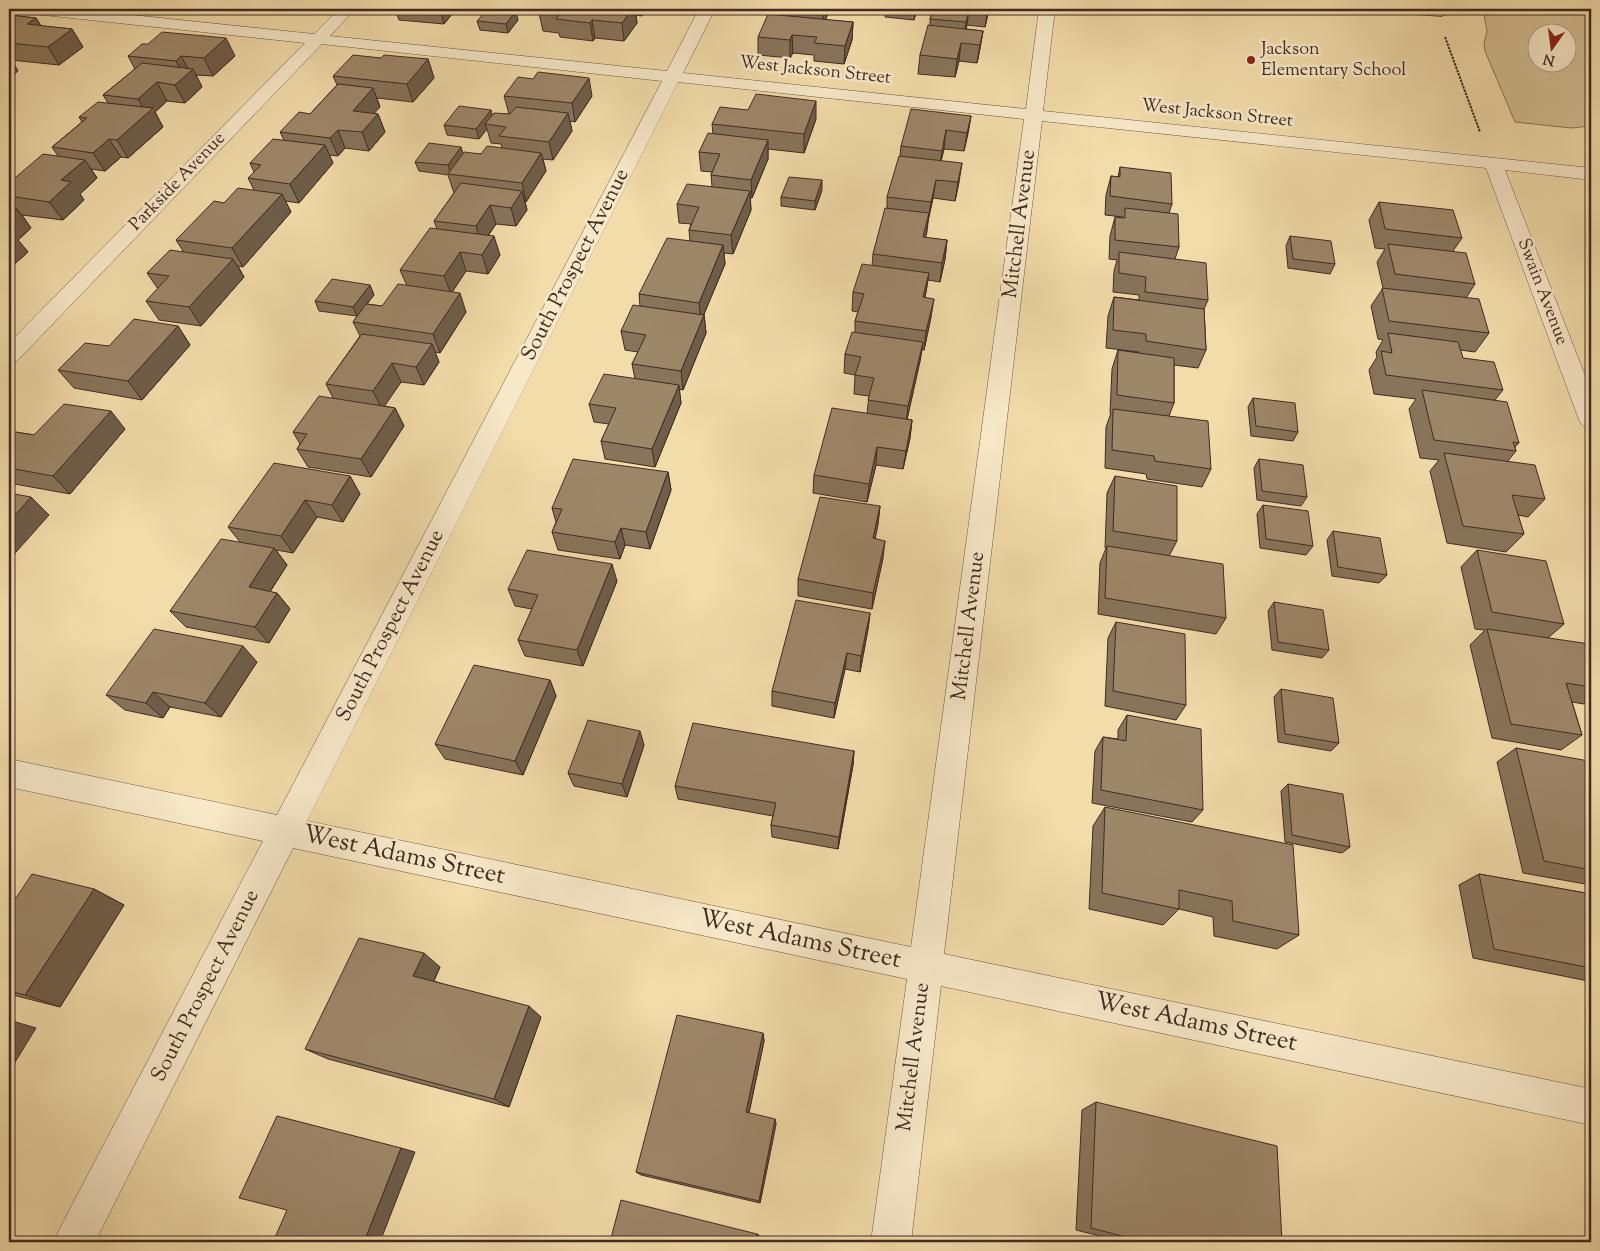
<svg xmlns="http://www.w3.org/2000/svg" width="1600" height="1251" font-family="'Sorts Mill Goudy',serif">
	<rect width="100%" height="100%" fill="#f2dcaa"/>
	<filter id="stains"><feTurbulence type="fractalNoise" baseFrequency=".004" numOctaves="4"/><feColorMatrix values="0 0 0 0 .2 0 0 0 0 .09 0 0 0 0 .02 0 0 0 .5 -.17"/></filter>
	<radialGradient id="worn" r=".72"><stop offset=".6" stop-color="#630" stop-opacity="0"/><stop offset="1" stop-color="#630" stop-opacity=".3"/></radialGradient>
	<path fill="#d4be93" stroke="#8a745b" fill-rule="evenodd" d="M1483 9H1591V126L1571 128 1515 122 1485 51 1484 43 1487 31ZM1538 32H1568V62H1538Z"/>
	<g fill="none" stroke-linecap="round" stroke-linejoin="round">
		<g stroke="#6c5745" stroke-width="2">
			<path id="service" d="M1390 9 1445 11 1447 13 1441 16 1396 12Z"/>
		</g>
		<g stroke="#6c5745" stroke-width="1">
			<path id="minor" d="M26 9H75L314 34 339 9H355L330 36 667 71 699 9H715L683 73 1026 109 1039 9H1055L1043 111 1591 168V180L1505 170 1591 391V428L1583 426 1579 420 1486 168 1042 121 944 954 1591 1089V1125L941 986 911 1242H871L907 979 293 848 95 1242H54L60 1228 263 841 9 787V759L277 815 662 81 322 44 17 361 9 363V343L305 43 34 14 29 12ZM678 82 1024 119 911 947 307 821Z"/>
		</g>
		<path stroke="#402b23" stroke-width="2" stroke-dasharray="2.5 1" stroke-linecap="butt" d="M1445 37 1480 132"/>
		<use href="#service" fill="#f7e8c8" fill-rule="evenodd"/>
		<use href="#minor" fill="#f7e8c8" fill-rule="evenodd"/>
	</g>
	<g fill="#87745a" stroke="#402b23">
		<path d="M266 9H280L279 10Z"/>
		<path d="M395 9H456L444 24 399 20Z"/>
		<path d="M537 9H647L642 16 636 15 637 23 624 41 595 38 593 41 560 37 559 33 543 31 539 13 543 9Z"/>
		<path d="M790 9H830L825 20 853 22 852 40 844 64 814 61V55L793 53 790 58 758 55V37L790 16Z"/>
		<path d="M886 9H917L914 20 885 17Z"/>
		<path d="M933 9H989L985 27 967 25 966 29 983 31 977 63 959 61 955 77 918 74 920 55 930 25V19Z"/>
		<path d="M9 15 36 18 41 26 72 29 83 47 59 65 11 60 18 71 9 78Z"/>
		<path d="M518 20 508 33 480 30 477 21Z"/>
		<path d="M128 56H235L213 76 196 75 202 87 185 103 167 101 155 112 163 127 128 158 121 157 105 171 91 169 97 178 80 194 84 200 63 220 22 215 31 228 18 240 28 252 9 269V183L58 156 52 147 82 122 79 117 108 103 103 95 135 69Z"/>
		<path d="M381 58 428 59 434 78 413 102 377 98 380 107 374 113 378 114 385 132 369 151 345 148 338 156 329 155 333 163 299 203 285 201 291 212 243 267 238 266 244 277 201 326 159 320 146 301 158 289 147 273 183 251 176 240 224 203 254 190 248 178 254 172 250 163 284 140 280 132 310 114 337 85 333 76Z"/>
		<path d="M504 96H592L575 122 570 121 572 131 553 160 543 159 546 171 526 202 525 201 527 210 516 226 496 224 488 236 500 255 488 274 466 271 452 292 466 312 440 353 435 352 439 362 424 385 401 382 384 406 395 408 404 426 371 477 308 467 297 449 300 444 293 432 333 398 326 384 360 336 353 322 357 316 319 311 315 301 370 285 374 295 367 304 382 306 407 286 400 270 437 229 434 221 454 193 448 175 419 171 415 162 461 147 463 154H481L502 148 501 144 491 143 487 129 479 139 447 135 444 125 491 110 492 115 510 114H509Z"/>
		<path d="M971 116 964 151 944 149 941 161 959 182 955 201 933 198 928 221 925 238 947 240 945 259 940 282 928 280 925 297 931 317 924 350H922L920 361 907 419 912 420 910 438 903 469 876 465 867 502 813 493 814 475 867 413 869 396 854 394 855 375 844 373 845 354 855 332V321L858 312 852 311 853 292 872 266 873 254 887 208V197L900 156 901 146Z"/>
		<path d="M816 119 804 153 768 149V159L752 198H750L751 210 733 254 724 253 725 264 704 314 706 333 683 390 679 389 681 403 655 467 605 459 601 441 609 424 594 422 589 404 635 379 632 364 638 352 625 350 621 331 640 306 639 294 690 241 689 230 691 224 679 223 677 204 712 186 711 175 712 172 701 171 699 152 713 134 712 124Z"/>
		<path d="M1120 167 1172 204 1169 213 1179 247 1175 259 1208 300 1204 309 1206 350 1198 368 1174 365V403L1169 416 1211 469 1202 487 1147 479 1146 474 1105 468 1106 427 1111 413H1110L1112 369 1118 350 1139 353V352L1106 348 1108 316 1114 297 1139 300V295L1113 292 1114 271 1117 260 1109 259 1110 236 1115 217 1122 218 1123 217 1105 215 1106 195 1111 176 1118 177Z"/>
		<path d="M822 190 815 210 781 206V197Z"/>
		<path d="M1379 202 1462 238 1453 251 1475 284 1466 298 1489 333 1475 352 1460 350 1463 358 1503 390 1495 400 1519 443 1515 447 1516 451 1507 462 1545 499 1528 517 1518 515 1524 534 1506 552 1447 543 1430 471 1439 460 1420 458 1409 409 1416 399 1374 394 1369 370 1377 357 1376 352 1383 340 1378 339 1371 306 1383 288 1377 262 1385 249 1375 248 1369 220Z"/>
		<path d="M1290 236 1335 264 1330 274 1288 268 1286 246Z"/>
		<path d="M178 326 190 345 142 400 74 388 58 370 109 346Z"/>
		<path d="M1253 398 1298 432 1293 441 1251 436 1248 407Z"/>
		<path d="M125 429 70 494 9 483V431L34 435Z"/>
		<path d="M1259 459 1307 497 1301 506 1257 500 1254 468Z"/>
		<path d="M668 472 671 490 650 549 625 545 620 559 558 550 552 532 556 522 552 508Z"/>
		<path d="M350 476 360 494 343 522 317 517 293 553 276 550 287 565 270 592 277 593 290 609 269 643 186 627 170 611 240 542 228 527Z"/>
		<path d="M1115 476 1177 541 1169 556 1226 618 1216 634 1098 614 1100 563 1106 548H1105L1107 493Z"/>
		<path d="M1263 505 1313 546 1306 555 1260 548 1257 514Z"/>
		<path d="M880 506 878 524 875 539 883 558 872 609 798 596V579Z"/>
		<path d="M1333 531 1387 575 1379 583 1332 576 1327 540Z"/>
		<path d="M1477 550 1564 624 1548 638 1591 647V699L1584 704 1572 702 1582 735 1561 750 1492 738 1470 645 1485 630 1475 629 1461 567Z"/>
		<path d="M617 581 583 666 525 656 518 640 532 609 515 606 508 589Z"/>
		<path d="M1274 602 1329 650 1322 658 1272 650 1268 611Z"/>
		<path d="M870 613 868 629 860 672 845 669 834 718 772 706V691Z"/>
		<path d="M1116 622 1186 705 1176 720 1105 706 1108 638Z"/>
		<path d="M257 662 221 717 170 707 163 718 125 710 106 695Z"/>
		<path d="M550 680 556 696 523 775 445 759 435 744Z"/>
		<path d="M1281 689 1339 743 1331 751 1278 742 1274 697Z"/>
		<path d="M1127 715 1203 810 1192 822 1092 803 1095 751 1103 737 1118 739V730Z"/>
		<path d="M644 745 627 797 574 786 568 773Z"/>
		<path d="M1516 748 1591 769V885L1523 873 1497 762Z"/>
		<path d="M854 751 853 765 838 849 772 837 771 825 773 816 678 799 675 786Z"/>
		<path d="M1288 784 1350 847 1342 853 1285 842 1281 791Z"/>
		<path d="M1105 807 1299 935 1277 949 1214 936 1213 917 1179 909 1163 925 1089 909 1093 826Z"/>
		<path d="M1479 874 1591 894V993L1588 981 1473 958 1459 885Z"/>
		<path d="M94 889 124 905 60 1007 9 994V896L16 898Z"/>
		<path d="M440 967 434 981 541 1017 509 1107 328 1059 305 1049Z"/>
		<path d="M763 1033 764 1041 749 1113 776 1124 760 1203 641 1175 636 1172Z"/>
		<path d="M1096 1102 1282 1242H1124L1076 1230 1082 1110Z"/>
	</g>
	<g fill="#6e5e4a" stroke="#402b23">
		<path d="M440 9H456L444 24Z"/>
		<path d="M632 9H635L637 23 624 41 622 23Z"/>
		<path d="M641 9H647L642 16Z"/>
		<path d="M823 9H830L823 26Z"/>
		<path d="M916 9H917L914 20 915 11Z"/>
		<path d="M969 9 967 25 963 40 966 22Z"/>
		<path d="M988 9H989L985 27Z"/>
		<path d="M516 11 518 20 508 33 506 24Z"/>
		<path d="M36 18 47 36 27 24Z"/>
		<path d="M592 20 595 38 593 41 590 23Z"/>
		<path d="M853 22 852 40 844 64 845 46Z"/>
		<path d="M72 29 83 47 59 65 48 47Z"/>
		<path d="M983 31 980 49 977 63 980 45Z"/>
		<path d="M792 35 793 53 790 58V40Z"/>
		<path d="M226 38 235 56 213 76 204 58Z"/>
		<path d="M961 43 959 61 955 77 957 59Z"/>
		<path d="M9 56 18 71 9 78Z"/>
		<path d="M181 56 190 72 193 69 202 87 185 103 175 85 184 77 176 61Z"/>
		<path d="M428 59 434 78 413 102 407 84Z"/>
		<path d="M589 78 592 96 575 122 572 103Z"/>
		<path d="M157 82 167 101 155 112 163 127 128 158 117 140 146 114 138 99Z"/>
		<path d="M373 88 380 107 360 129 353 111Z"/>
		<path d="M816 101V119L804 153V134Z"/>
		<path d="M491 110 493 120 485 124 487 129 479 139 476 129Z"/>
		<path d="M568 113 572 131 553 160 549 142Z"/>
		<path d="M378 114 385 132 369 151 362 132Z"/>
		<path d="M971 116 968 134 964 151 967 133Z"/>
		<path d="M338 130 345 148 338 156 330 138Z"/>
		<path d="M946 130 944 149 939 169 942 151Z"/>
		<path d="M109 139 121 157 105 171 93 153Z"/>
		<path d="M768 140V159L752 198 751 180Z"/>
		<path d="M325 145 333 163 299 203 290 184Z"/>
		<path d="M461 147 464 157 451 175 448 165Z"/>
		<path d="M541 153 546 171 526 202 522 183Z"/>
		<path d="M85 160 97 178 80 194 84 200 63 220 49 202 61 180Z"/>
		<path d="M962 163 959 182 955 201 958 182Z"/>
		<path d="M822 180V190L815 210V201Z"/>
		<path d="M936 180 933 198 928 221 931 202Z"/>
		<path d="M522 191 527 210 516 226 511 208Z"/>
		<path d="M750 191 751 210 733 254 731 235Z"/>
		<path d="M282 194 291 212 243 267 232 248Z"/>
		<path d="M490 205 496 224 481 245 476 226Z"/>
		<path d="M17 209 31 228 18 240 28 252 9 269V216Z"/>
		<path d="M929 213 927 232 921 256 923 237Z"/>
		<path d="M494 236 500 255 488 274 482 255Z"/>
		<path d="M947 240 945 259 940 282 942 263Z"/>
		<path d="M723 245 725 264 701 321 699 303Z"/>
		<path d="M460 252 466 271 451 294 444 276Z"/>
		<path d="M233 259 244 277 201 326 189 307Z"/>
		<path d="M929 273 926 292 921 316 923 297Z"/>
		<path d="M370 285 374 295 357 316 353 307Z"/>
		<path d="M460 293 466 312 440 353 433 334Z"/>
		<path d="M934 299 931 317 924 350 926 331Z"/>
		<path d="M704 315 706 333 683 390 681 371Z"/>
		<path d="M178 326 190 345 142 400 128 381Z"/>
		<path d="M923 342 920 361 906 424 908 406Z"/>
		<path d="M432 344 439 362 424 385 416 367Z"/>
		<path d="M392 363 401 382 382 410 373 391Z"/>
		<path d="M679 385 681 403 655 467 652 449Z"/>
		<path d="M395 408 404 426 371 477 361 459Z"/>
		<path d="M111 411 125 429 70 494 53 476Z"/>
		<path d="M912 420 910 438 903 469 906 451Z"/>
		<path d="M877 447 876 465 867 502 869 484Z"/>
		<path d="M668 472 671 490 650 549 646 532Z"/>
		<path d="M350 476 360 494 343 522 332 505Z"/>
		<path d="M31 497 49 515 9 560V522Z"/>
		<path d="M305 500 317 517 293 553 281 536Z"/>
		<path d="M880 506 878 524 871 556 873 538Z"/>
		<path d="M621 528 625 545 620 559 615 542Z"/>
		<path d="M885 541 883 558 872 609 873 593Z"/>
		<path d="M274 548 287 565 262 604 249 587Z"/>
		<path d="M612 564 617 581 583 666 577 650Z"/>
		<path d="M277 593 290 609 269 643 255 627Z"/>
		<path d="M870 613 868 629 860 672 861 656Z"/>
		<path d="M243 646 257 662 221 717 205 703Z"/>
		<path d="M847 653 845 669 834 718 835 703Z"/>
		<path d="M550 680 556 696 523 775 515 761Z"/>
		<path d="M153 692 170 707 163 718 146 703Z"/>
		<path d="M640 731 644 745 627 797 622 784Z"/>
		<path d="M854 751 853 765 838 849 839 837Z"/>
		<path d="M94 889 124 905 60 1007 25 995Z"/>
		<path d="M424 953 440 967 430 989 413 976Z"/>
		<path d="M529 1006 541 1017 509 1107 494 1099Z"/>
		<path d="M9 1020 36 1028 9 1072Z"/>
		<path d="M763 1033 764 1041 748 1117 746 1112Z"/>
		<path d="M775 1119 776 1124 760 1203 759 1201Z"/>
		<path d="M401 1148 415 1152 380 1242H364Z"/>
		<path d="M757 1234 759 1235 757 1242H755Z"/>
	</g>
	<g fill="#9d8769" stroke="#402b23">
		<path d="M488 9H494L516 11 506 24 477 21Z"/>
		<path d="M543 9H632L622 23 592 20 590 23 556 19 559 15 539 13Z"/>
		<path d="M891 9H916L915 11Z"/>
		<path d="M933 9H969L966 22 930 19Z"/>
		<path d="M768 14 853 22 845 46 814 43 817 37 792 35 790 40 758 37Z"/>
		<path d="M9 15 36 18 27 24 72 29 48 47 9 43Z"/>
		<path d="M928 25 983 31 980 45 961 43 957 59 920 55Z"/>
		<path d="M162 32 226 38 204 58 181 56 176 61 128 56 142 44H148Z"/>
		<path d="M353 55 381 58 384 55 428 59 407 84 333 76Z"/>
		<path d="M142 63 193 69 175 85 157 82 138 99 103 95Z"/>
		<path d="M538 72 589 78 572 103 504 96 518 77 533 79Z"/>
		<path d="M338 84 373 88 353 111 378 114 362 132 338 130 330 138 280 132 299 112 310 114Z"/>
		<path d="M756 94 816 101 804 134 712 124 720 107 748 110Z"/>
		<path d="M98 102 153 108 117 140 109 139 93 153 52 147 87 118 79 117Z"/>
		<path d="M459 106 491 110 476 129 444 125Z"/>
		<path d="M516 107 568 113 549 142 499 136 506 127 485 124 494 113 510 114Z"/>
		<path d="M911 109 971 116 967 133 946 130 942 151 901 146Z"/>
		<path d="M708 133 768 140 751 180 711 175 720 154 699 152Z"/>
		<path d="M273 139 325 145 290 184 248 178 261 165 250 163Z"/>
		<path d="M429 143 461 147 448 165 415 162Z"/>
		<path d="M487 146 541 153 522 183 448 174 464 152 481 154Z"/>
		<path d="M43 154 85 160 61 180 71 182 49 202 9 196V183Z"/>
		<path d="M899 156 962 163 958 182 936 180 931 202 887 197Z"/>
		<path d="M1120 167 1171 173 1172 204 1110 196 1111 176 1120 177Z"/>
		<path d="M789 177 822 180 815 201 781 197Z"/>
		<path d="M461 183 522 191 511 208 490 205 476 226 434 221Z"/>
		<path d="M687 184 750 191 731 235 689 230 699 207 677 204Z"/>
		<path d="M238 188 282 194 232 248 176 240 214 201 224 203Z"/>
		<path d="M1379 202 1453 210 1462 238 1385 229Z"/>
		<path d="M9 208 17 209 9 216Z"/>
		<path d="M885 208 929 213 923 237 947 240 942 263 873 254Z"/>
		<path d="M1125 208 1178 214 1179 247 1115 240V217L1125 218Z"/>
		<path d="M430 228 494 236 482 255 460 252 444 276 400 270Z"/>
		<path d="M9 233 13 234 9 238Z"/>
		<path d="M1290 236 1331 241 1335 264 1293 259Z"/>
		<path d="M667 238 723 245 699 303 639 294Z"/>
		<path d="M1388 244 1466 253 1475 284 1395 274Z"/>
		<path d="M170 250 233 259 189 307 146 301 169 276 147 273Z"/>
		<path d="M1119 252 1206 263 1208 300 1145 292 1146 277 1119 273Z"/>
		<path d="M862 264 929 273 923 297 934 299 926 331 855 321 864 294 853 292Z"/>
		<path d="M332 279 370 285 353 307 315 301Z"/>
		<path d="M398 284 460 293 433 334 353 322 366 304 382 306Z"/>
		<path d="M1382 288 1479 299 1489 333 1389 321Z"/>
		<path d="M1114 297 1204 309 1206 350 1146 341V334L1113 330Z"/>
		<path d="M633 305 704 315 681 371 632 364 646 335 621 331Z"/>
		<path d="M134 319 178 326 128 381 58 370 85 343 109 346Z"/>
		<path d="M852 332 923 342 908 406 868 400 874 378 855 375 861 357 845 354Z"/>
		<path d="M1388 333 1458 342 1463 358 1494 362 1503 390 1386 375 1381 351 1392 353Z"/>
		<path d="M362 334 432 344 416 367 392 363 373 391 326 384Z"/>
		<path d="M1118 350 1174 358V403L1117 395Z"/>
		<path d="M604 374 679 385 652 449 601 441 616 408 589 404Z"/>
		<path d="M1422 390 1507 402 1519 443 1513 442 1516 451 1434 440Z"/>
		<path d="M319 396 395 408 361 459 297 449 307 434 293 432Z"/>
		<path d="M1253 398 1295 403 1298 432 1256 426Z"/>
		<path d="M64 404 111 411 53 476 9 468V431L34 435Z"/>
		<path d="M832 408 912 420 906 451 877 447 869 484 814 475Z"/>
		<path d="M1113 409 1208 421 1211 469 1155 461 1154 456 1112 450Z"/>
		<path d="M1444 453 1535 465 1545 499 1512 495 1524 534 1463 526Z"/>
		<path d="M573 459 668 472 646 532 621 528 615 542 552 532 562 509 552 508Z"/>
		<path d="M1259 459 1303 465 1307 497 1262 491Z"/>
		<path d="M274 463 350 476 332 505 305 500 281 536 228 527Z"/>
		<path d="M1115 476 1177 486V541L1113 531Z"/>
		<path d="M9 493 31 497 9 522Z"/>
		<path d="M820 497 880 506 873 538 885 541 873 593 798 579Z"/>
		<path d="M1263 505 1308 511 1313 546 1266 539Z"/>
		<path d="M1333 531 1380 538 1387 575 1338 567Z"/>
		<path d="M221 539 274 548 249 587 277 593 255 627 170 611Z"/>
		<path d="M1107 546 1223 564 1226 618 1105 598Z"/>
		<path d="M527 550 612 564 577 650 518 640 538 595 508 589Z"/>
		<path d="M1477 550 1546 561 1564 624 1492 612Z"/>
		<path d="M796 600 870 613 861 656 847 653 835 703 772 691Z"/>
		<path d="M1274 602 1323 610 1329 650 1278 642Z"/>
		<path d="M1116 622 1185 634 1186 705 1113 691Z"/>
		<path d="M154 629 243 646 205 703 153 692 146 703 106 695Z"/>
		<path d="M1487 629 1590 644 1591 647V687L1566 683 1582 735 1511 724Z"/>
		<path d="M474 665 550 680 515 761 435 744Z"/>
		<path d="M1281 689 1333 698 1339 743 1285 734Z"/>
		<path d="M1127 715 1201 729 1203 810 1101 790 1103 737 1126 741Z"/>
		<path d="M588 720 640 731 622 784 568 773Z"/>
		<path d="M693 723 854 751 839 837 771 825 776 803 675 786Z"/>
		<path d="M1516 748 1589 761 1591 769V870L1544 861Z"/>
		<path d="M1288 784 1343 794 1350 847 1292 835Z"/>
		<path d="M1105 807 1293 845 1299 935 1233 921 1232 901 1179 890V909L1102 893Z"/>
		<path d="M32 874 94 889 25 995 9 991V896L16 898Z"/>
		<path d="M1479 874 1591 894V968L1494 949Z"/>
		<path d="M359 938 424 953 413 976 529 1006 494 1099 305 1049Z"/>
		<path d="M677 1015 763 1033 746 1112 775 1119 759 1201 636 1172Z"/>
		<path d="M1096 1102 1277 1146 1282 1242H1146L1091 1228Z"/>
		<path d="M277 1116 401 1148 364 1242H273L287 1210 239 1198Z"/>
		<path d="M621 1200 757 1234 755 1242H610Z"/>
	</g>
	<circle fill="#8f2418" stroke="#f7e8c8" stroke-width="2" cx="1251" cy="60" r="5"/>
	<g text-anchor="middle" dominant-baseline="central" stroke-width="5" stroke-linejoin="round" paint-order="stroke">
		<g font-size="18" fill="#402b23" stroke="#f7e8c8" text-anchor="start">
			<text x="1261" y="50">Jackson<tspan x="1261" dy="21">Elementary School</tspan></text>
		</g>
		<g font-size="18" fill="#402b23" stroke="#f7e8c8">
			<text transform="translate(815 71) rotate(6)">West Jackson Street</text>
			<text transform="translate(1217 114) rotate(6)">West Jackson Street</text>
			<text transform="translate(178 182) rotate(-46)">Parkside Avenue</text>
			<text transform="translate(1542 292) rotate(69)">Swain Avenue</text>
		</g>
		<g font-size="21" fill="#402b23" stroke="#f7e8c8">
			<text transform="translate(1020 224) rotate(-83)">Mitchell Avenue</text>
			<text transform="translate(576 265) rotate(-63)">South Prospect Avenue</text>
			<text transform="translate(391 626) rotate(-63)">South Prospect Avenue</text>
			<text transform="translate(969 626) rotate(-83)">Mitchell Avenue</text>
			<text transform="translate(206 986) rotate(-63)">South Prospect Avenue</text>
			<text transform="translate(914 1057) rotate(-83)">Mitchell Avenue</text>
		</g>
		<g font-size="25" fill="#402b23" stroke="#f7e8c8">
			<text transform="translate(404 856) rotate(12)">West Adams Street</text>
			<text transform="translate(800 940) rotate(12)">West Adams Street</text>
			<text transform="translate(1196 1023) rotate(12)">West Adams Street</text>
		</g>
	</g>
	<rect width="1600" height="1251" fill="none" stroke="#f2dcaa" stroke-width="30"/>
	<rect x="10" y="10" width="1580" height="1231" fill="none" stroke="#402b23" stroke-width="2.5"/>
	<rect x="15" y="15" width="1570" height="1221" fill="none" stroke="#402b23"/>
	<g transform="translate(1552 48) rotate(194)"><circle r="24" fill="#f7e8c8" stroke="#ae9c86"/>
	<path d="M0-4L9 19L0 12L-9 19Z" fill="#8f2418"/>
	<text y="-8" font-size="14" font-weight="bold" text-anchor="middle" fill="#402b23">N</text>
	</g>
	<rect width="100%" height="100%" filter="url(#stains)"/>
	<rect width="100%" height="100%" fill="url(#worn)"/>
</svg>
